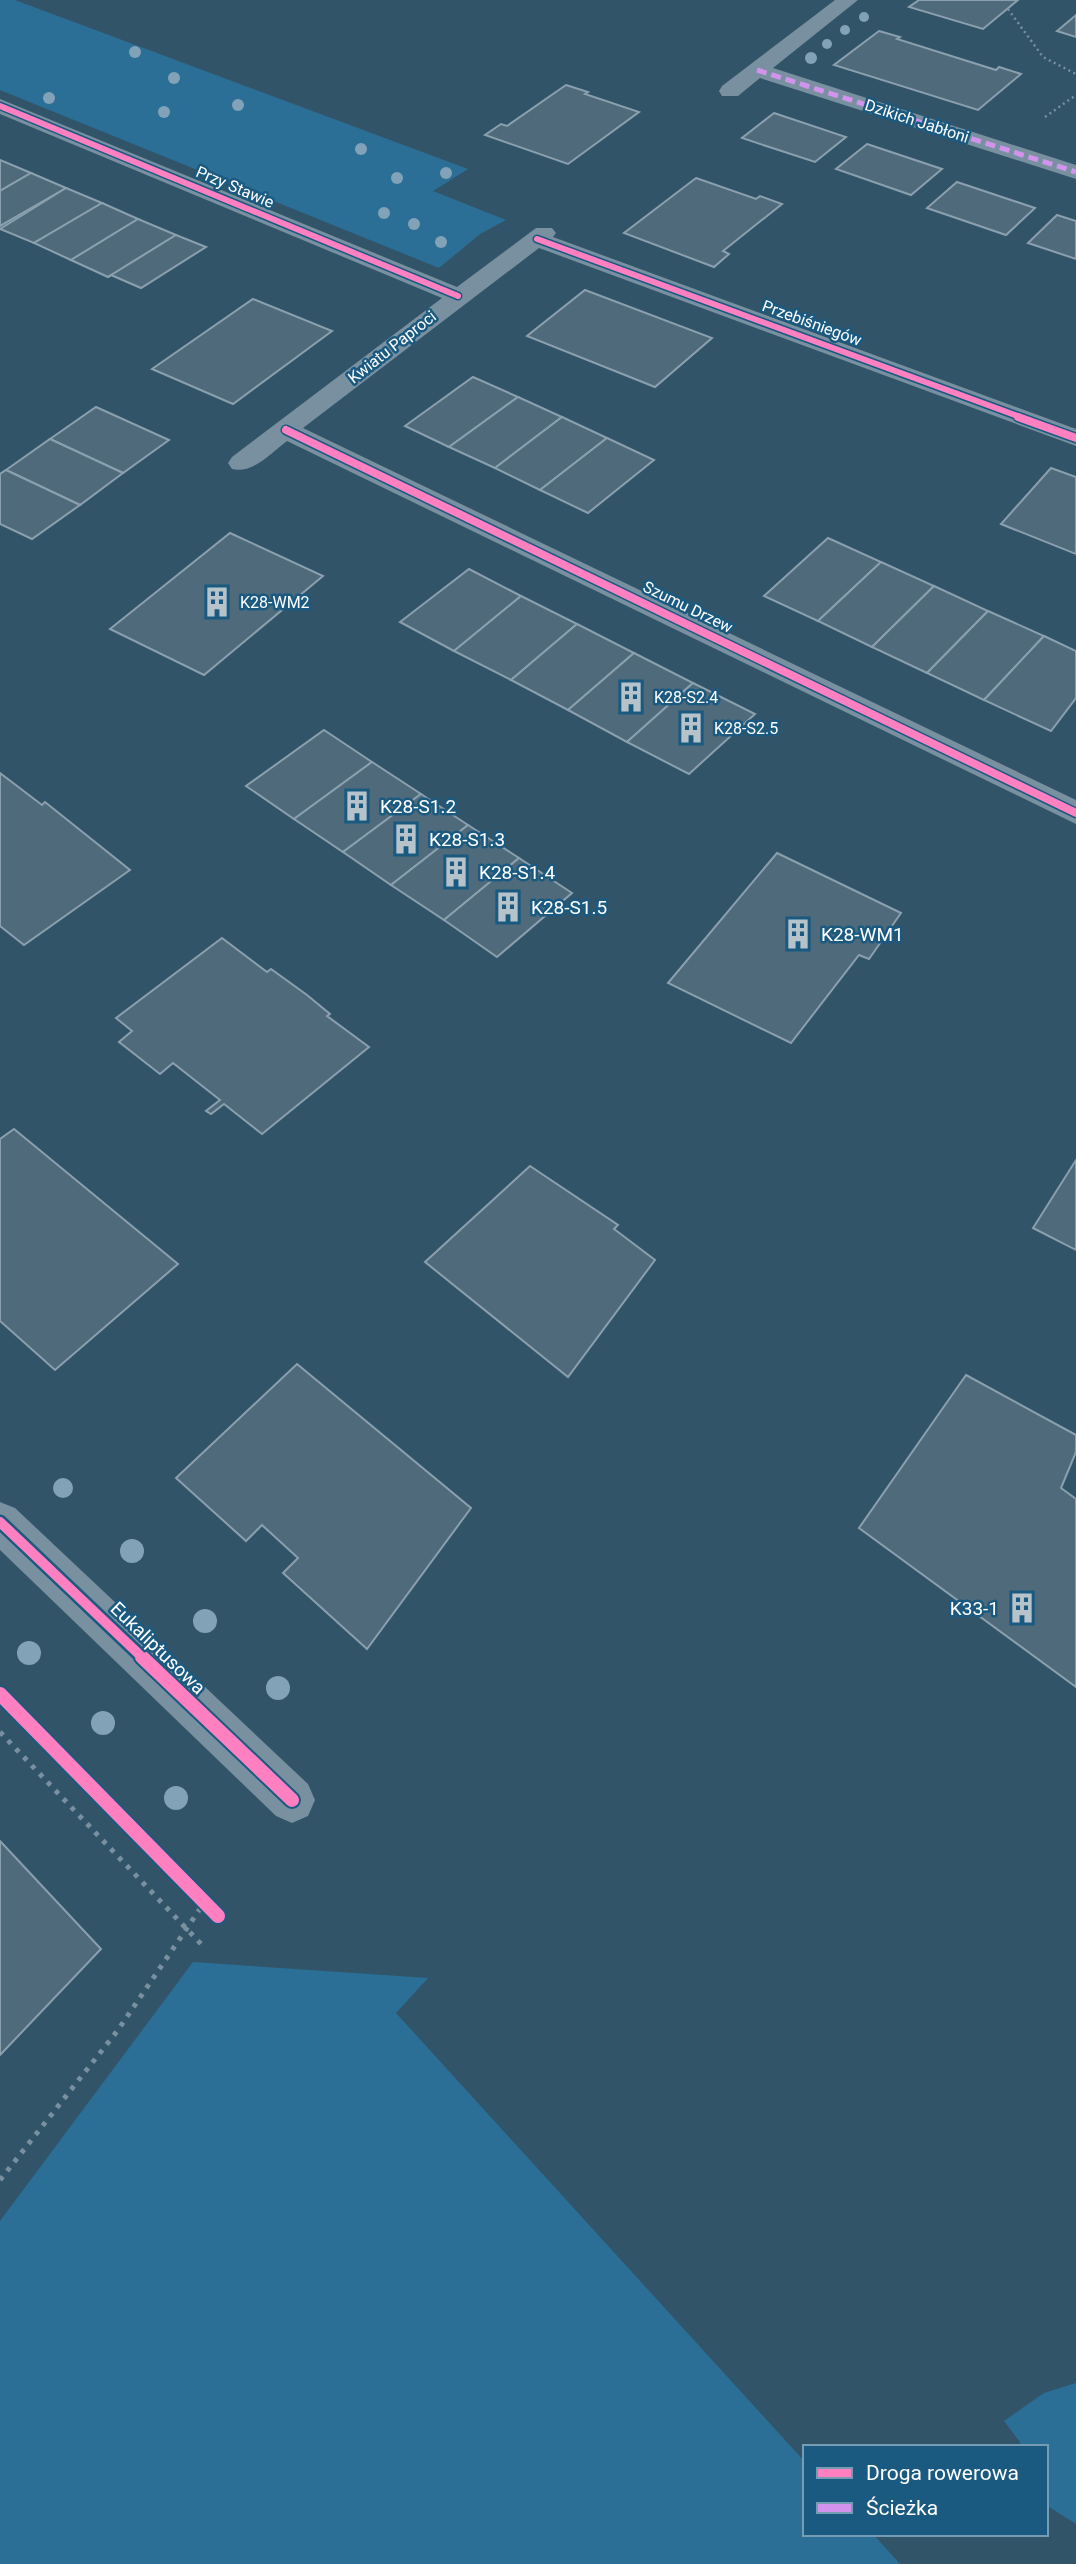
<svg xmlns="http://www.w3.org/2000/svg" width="1076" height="2564" font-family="Roboto,sans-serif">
	<rect width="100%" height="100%" fill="#325469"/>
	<g fill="#2b6f96">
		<path d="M0 0H15L468 169 433 191 506 220 480 234 439 268 0 90Z"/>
		<path d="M193 1962 428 1978 396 2013 805 2462V2534H873L900 2564H0V2221Z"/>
		<path d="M1076 2383V2524L1046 2505V2447H1020V2442L1004 2421 1044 2393Z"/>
	</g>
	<g fill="#4e6a7b" stroke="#8ba0ae" stroke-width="2">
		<path d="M919 0H1018L983 29 909 7Z"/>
		<path d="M1076 15V37L1057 31 1069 21Z"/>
		<path d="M879 31 900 37 897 39 996 70 999 67 1021 74 978 110 834 65Z"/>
		<path d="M566 85 588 92 585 94 639 112 568 164 485 135 501 124 507 126Z"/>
		<path d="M774 113 846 137 815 162 742 138Z"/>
		<path d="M867 144 942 169 911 195 836 169Z"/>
		<path d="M0 160 31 173 0 191Z"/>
		<path d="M31 173 66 188 0 226V191Z"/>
		<path d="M696 178 756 199 760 196 782 204 723 251 729 254 714 267 624 233Z"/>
		<path d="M957 182 1035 208 1006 235 927 208Z"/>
		<path d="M66 188 102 203 34 243 0 229Z"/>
		<path d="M102 203 138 219 71 260 34 243Z"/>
		<path d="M1057 215 1076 221V259L1028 243Z"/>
		<path d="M138 219 176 235 108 277 71 260Z"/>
		<path d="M176 235 206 247 141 288 111 275 108 277Z"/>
		<path d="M585 290 712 338 655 387 527 336Z"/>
		<path d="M253 299 332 331 233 404 152 369Z"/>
		<path d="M473 377 518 397 449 447 405 426Z"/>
		<path d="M518 397 562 417 495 468 449 447Z"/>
		<path d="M96 407 169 440 123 473 50 439Z"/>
		<path d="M562 417 607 438 540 490 495 468Z"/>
		<path d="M607 438 654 460 588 513 540 490Z"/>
		<path d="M50 439 123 473 80 505 6 470Z"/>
		<path d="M1051 468 1076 477V554L1001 524Z"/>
		<path d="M6 470 80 505 32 539 0 524V474Z"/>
		<path d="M230 533 323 576 204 675 110 629Z"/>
		<path d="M828 538 881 562 818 621 764 596Z"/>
		<path d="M881 562 934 586 872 647 818 621Z"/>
		<path d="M469 569 521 596 454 651 400 622Z"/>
		<path d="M934 586 988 611 927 673 872 647Z"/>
		<path d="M521 596 577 624 511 680 454 651Z"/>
		<path d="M988 611 1044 636 984 700 927 673Z"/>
		<path d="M577 624 634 653 568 710 511 680Z"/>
		<path d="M1044 636 1076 651V698L1051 731 984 700Z"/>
		<path d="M634 653 693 683 627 742 568 710Z"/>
		<path d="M693 683 755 714 689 774 627 742Z"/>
		<path d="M324 730 372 762 294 819 246 786Z"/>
		<path d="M372 762 421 794 343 852 294 819Z"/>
		<path d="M0 773 42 805 45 802 130 870 24 945 0 926Z"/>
		<path d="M421 794 468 825 391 885 343 852Z"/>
		<path d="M468 825 519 858 444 920 391 885Z"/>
		<path d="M777 853 901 913 869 959 859 955 791 1043 668 983Z"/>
		<path d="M519 858 572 893 497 957 444 920Z"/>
		<path d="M222 938 267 972 271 969 307 995 330 1014 327 1016 369 1047 262 1134 224 1104 211 1114 206 1111 220 1100 173 1063 160 1074 119 1042 132 1031 116 1018Z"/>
		<path d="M14 1129 178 1264 55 1370 0 1321V1139Z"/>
		<path d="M1076 1160V1250L1033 1228Z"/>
		<path d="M530 1166 618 1225 614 1229 655 1260 568 1377 425 1262Z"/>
		<path d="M297 1364 471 1508 367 1649 283 1573 298 1558 262 1525 246 1541 176 1478Z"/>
		<path d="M966 1375 1076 1435V1452L1061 1488 1076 1499V1687L859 1528Z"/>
		<path d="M0 1841 101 1949 0 2055Z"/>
	</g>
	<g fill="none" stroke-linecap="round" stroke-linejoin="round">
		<g stroke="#78909f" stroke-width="2.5" stroke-dasharray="2 3.5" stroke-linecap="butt">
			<path d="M1008 9 1043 57 1076 74"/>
			<path d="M1045 117 1076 95"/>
		</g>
		<g stroke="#78909f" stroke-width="5" stroke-dasharray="4.5 7" stroke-linecap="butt">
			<path d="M0 1732 201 1944"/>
			<path d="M0 2180 118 2030 204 1903"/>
		</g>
		<g fill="#78909f" fill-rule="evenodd">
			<path d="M835 0H858L773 68 1076 165V179L760 78 738 96H722L719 91 722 86Z"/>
			<path d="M0 99 457 287 536 228H552L556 233 553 237 1076 429V446L539 248 303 428 1076 800V824L287 441C271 453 253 474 232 469L228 463 232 457 442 298 0 114Z"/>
			<path d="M0 1502 15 1508 308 1784 315 1800 308 1816 292 1823 276 1816 0 1550Z"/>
		</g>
		<path stroke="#d193ec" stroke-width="5" stroke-dasharray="10 5" stroke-linecap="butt" d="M757 70 1076 172"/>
		<g stroke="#1b5a80" stroke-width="9">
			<g id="cycleway-far3">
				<path d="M0 106 458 296"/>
				<path d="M537 239 1023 418"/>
			</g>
		</g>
		<g stroke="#1b5a80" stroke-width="11">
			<g id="cycleway-far2">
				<path d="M1018 417 1076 438"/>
				<path d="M286 430 1076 813"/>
			</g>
		</g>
		<g stroke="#1b5a80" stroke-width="15">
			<path id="cycleway-far1" d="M0 1522 144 1659"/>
		</g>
		<g stroke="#1b5a80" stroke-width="18">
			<g id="cycleway">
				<path d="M142 1657 292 1800"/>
				<path d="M0 1694 218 1916"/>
			</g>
		</g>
		<use href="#cycleway-far3" stroke="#ff80c0" stroke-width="6"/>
		<use href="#cycleway-far2" stroke="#ff80c0" stroke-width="8"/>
		<use href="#cycleway-far1" stroke="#ff80c0" stroke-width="10"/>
		<use href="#cycleway" stroke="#ff80c0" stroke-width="14"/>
	</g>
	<g fill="#82a3b7">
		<circle cx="864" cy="17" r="5"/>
		<circle cx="845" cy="30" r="5"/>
		<circle cx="827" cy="44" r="5"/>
		<circle cx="135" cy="52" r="6"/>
		<circle cx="811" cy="58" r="6"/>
		<circle cx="174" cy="78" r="6"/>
		<circle cx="49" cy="98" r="6"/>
		<circle cx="238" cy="105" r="6"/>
		<circle cx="164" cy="112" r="6"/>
		<circle cx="361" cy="149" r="6"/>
		<circle cx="446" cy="173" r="6"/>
		<circle cx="397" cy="178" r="6"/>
		<circle cx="384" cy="213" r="6"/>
		<circle cx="414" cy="224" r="6"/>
		<circle cx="441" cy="242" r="6"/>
		<circle cx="63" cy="1488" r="10"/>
		<circle cx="132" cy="1551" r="12"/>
		<circle cx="205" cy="1621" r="12"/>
		<circle cx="29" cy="1653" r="12"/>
		<circle cx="278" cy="1688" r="12"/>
		<circle cx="103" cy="1723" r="12"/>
		<circle cx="176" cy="1798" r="12"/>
	</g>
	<defs>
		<g id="building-bare" transform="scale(2.415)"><path d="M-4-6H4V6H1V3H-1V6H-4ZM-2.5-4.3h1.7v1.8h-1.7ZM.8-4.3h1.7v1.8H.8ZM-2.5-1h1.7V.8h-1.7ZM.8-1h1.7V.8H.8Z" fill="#b7c3ca" stroke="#1b5a80" stroke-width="2.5" paint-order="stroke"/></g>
	</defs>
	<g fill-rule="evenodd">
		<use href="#building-bare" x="217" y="602"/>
		<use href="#building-bare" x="631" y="697"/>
		<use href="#building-bare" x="691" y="728"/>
		<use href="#building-bare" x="357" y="806"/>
		<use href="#building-bare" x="406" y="839"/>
		<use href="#building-bare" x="456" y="872"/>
		<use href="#building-bare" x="508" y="907"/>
		<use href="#building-bare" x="798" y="934"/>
		<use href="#building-bare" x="1022" y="1608"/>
	</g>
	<g text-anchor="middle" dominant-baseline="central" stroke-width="5" stroke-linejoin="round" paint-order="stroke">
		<g font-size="16" fill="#fff" stroke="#1b5a80">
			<text transform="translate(917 121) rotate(18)">Dzikich Jabłoni</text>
			<text transform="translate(235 187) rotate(23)">Przy Stawie</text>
			<text transform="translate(812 323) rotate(20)">Przebiśniegów</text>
			<text transform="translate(392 347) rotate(-38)">Kwiatu Paproci</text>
			<text transform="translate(688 607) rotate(26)">Szumu Drzew</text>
		</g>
		<g font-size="16" fill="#fff" stroke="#1b5a80" text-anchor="start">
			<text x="240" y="602">K28-WM2</text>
			<text x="654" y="697">K28-S2.4</text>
			<text x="714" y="728">K28-S2.5</text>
		</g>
		<g font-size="19" fill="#fff" stroke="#1b5a80" text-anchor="start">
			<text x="380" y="806">K28-S1.2</text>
			<text x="429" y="839">K28-S1.3</text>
			<text x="479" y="872">K28-S1.4</text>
			<text x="531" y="907">K28-S1.5</text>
			<text x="821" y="934">K28-WM1</text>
			<text x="999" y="1608" text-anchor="end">K33-1</text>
		</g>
		<g font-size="19" fill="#fff" stroke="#1b5a80">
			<text transform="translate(158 1648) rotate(44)">Eukaliptusowa</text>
		</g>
	</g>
	<rect x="803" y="2445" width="245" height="91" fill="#1b5a80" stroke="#769cb3" stroke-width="2"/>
	<rect x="817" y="2468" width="35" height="10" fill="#ff80c0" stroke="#769cb3" stroke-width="2"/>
	<text x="866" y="2480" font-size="21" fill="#ffffff">Droga rowerowa</text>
	<rect x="817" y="2503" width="35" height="10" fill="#d193ec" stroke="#769cb3" stroke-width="2"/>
	<text x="866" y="2515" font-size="21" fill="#ffffff">Ścieżka</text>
</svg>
